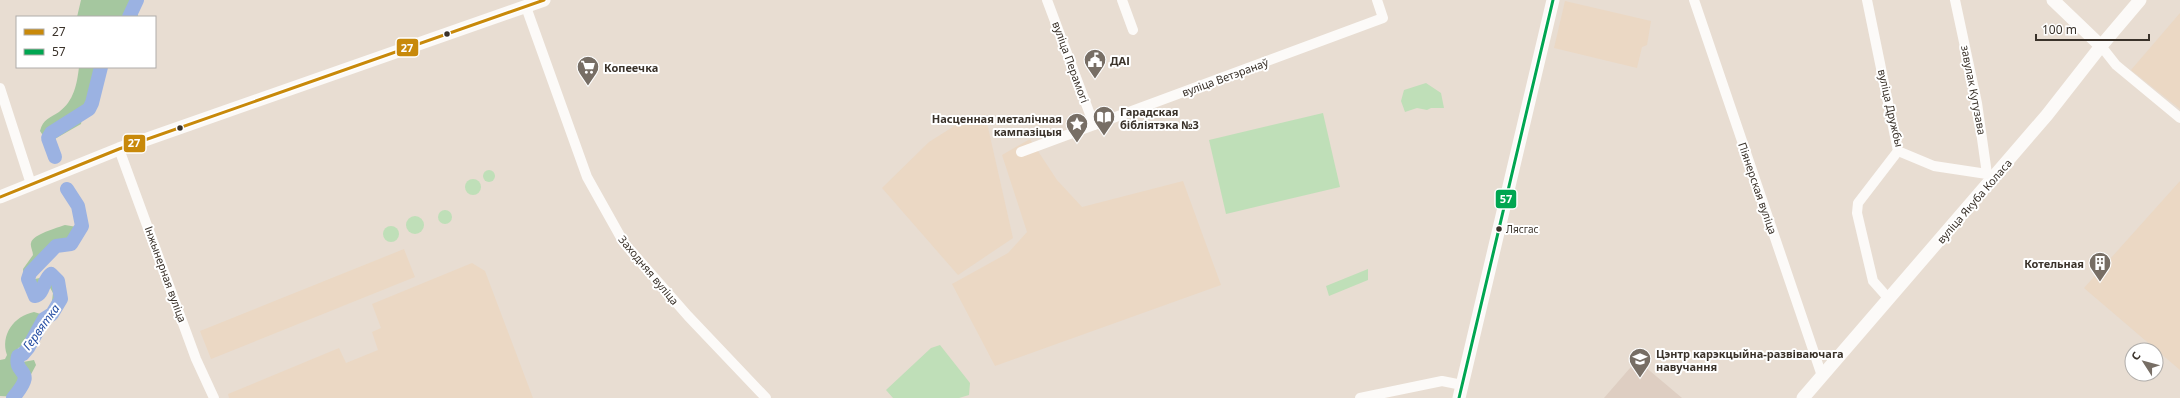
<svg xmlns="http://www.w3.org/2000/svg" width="2180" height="398" font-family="'Noto Sans',sans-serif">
	<rect width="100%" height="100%" fill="#e8ddd2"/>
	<g fill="#ebd8c4">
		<path d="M1565 1 1651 21 1647 45 1642 47 1637 68 1554 48Z"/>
		<path d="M2180 13V109L2131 70Z"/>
		<path d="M985 114 1013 238 958 275 882 188 929 142 959 123Z"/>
		<path d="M1030 139 1057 180 1082 207 1183 181 1221 285 995 366 952 284 1008 253 1027 232 1002 155Z"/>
		<path d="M2180 181V370L2084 288Z"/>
		<path d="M404 249 415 277 211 359 200 331Z"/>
		<path d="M472 263 485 271 533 398H229L228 394 339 348 346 363 378 350 372 332 381 328 372 304Z"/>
	</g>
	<path fill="#decec2" d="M1637 360 1682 398H1604Z"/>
	<g fill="#bfdfb8">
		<path d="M1426 83 1441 93 1444 108H1431L1427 110 1417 108 1405 112 1401 101 1404 90Z"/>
		<path d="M1323 113 1340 187 1226 214 1209 140Z"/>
		<circle cx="489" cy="176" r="6"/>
		<circle cx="473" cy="187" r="8"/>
		<circle cx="445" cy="217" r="7"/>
		<circle cx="415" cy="225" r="9"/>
		<circle cx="391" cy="234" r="8"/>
		<path d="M1368 269V280L1329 296 1326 286Z"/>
		<path d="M940 345 970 383 969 395 959 398H893L886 390 931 348Z"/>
	</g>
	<g fill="#a5c79f">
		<path d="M81 0H139L137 4 138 17H77Z"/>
		<path d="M79 67H101L102 79 84 106 81 124 53 140 44 137 40 131C43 119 50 118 59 112 74 101 77 84 79 67Z"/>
		<path d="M65 225 77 227 76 238 39 266 33 276 35 279 54 275C66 283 62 290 56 302L54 303 52 301 53 293 49 286 42 285 31 290 25 285 23 269 33 255C33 251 30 246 31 243 33 234 57 228 65 225Z"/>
		<path d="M34 312 47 316V319L37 342 18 348 16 358 23 362 34 360 36 365 19 397 0 396V360L5 359 7 355C0 335 14 316 34 312Z"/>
	</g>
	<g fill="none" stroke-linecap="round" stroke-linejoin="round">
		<g stroke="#9bb2e2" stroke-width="14">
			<path d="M129 17 137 0"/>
			<path d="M55 157 48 138 51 133 89 109 92 103 101 67"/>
			<path d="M13 398C39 367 13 377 18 356L23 354 28 348 44 319 52 314 61 299 58 281 51 274C43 279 44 295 35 296L28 279 30 273 56 246 71 244 82 226 78 206 67 189"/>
		</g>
		<g stroke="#fcfaf8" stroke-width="10">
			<path d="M1047 0 1094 125"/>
			<path d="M1122 0 1133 30"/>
			<path d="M1694 0 1822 376"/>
			<path d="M1867 0 1898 151 1934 166 1987 174"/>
			<path d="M1955 0 1977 103 1987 174 1991 177"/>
			<path d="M526 7 587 177 624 243 688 316 766 398"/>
			<path d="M2101 46 2116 65 2180 118"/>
			<path d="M0 88 31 184"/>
			<path d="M119 149 196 359 214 398"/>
			<path d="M1021 152 1383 18 1377 0"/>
			<path d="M1889 299 1873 281 1857 213 1858 203 1898 151"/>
			<path d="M1360 398 1442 381 1462 385"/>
		</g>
		<g stroke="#fcfaf8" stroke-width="13">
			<path d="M2053 0 2101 46"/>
			<path d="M0 197 119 149 544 0"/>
			<path d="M1459 398 1553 0"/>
			<path d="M1803 398 2047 115 2101 46 2140 0"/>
		</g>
		<g stroke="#fff" stroke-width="6">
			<path id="bus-1" d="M0 197 119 149 544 0"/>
		</g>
		<g stroke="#fff" stroke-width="6">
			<path id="bus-2" d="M1459 398 1553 0"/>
		</g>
		<use href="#bus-1" stroke="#c8890a" stroke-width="3"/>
		<use href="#bus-2" stroke="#00a651" stroke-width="3"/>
	</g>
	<defs>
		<g id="civic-pin" transform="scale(1.15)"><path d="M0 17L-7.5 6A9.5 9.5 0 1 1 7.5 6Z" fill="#776e65" stroke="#fff"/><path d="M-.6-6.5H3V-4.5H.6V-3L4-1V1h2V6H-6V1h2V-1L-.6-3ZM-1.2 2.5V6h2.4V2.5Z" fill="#fff"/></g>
		<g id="supermarket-pin" transform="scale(1.15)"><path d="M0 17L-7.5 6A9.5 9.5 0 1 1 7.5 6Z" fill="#776e65" stroke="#fff"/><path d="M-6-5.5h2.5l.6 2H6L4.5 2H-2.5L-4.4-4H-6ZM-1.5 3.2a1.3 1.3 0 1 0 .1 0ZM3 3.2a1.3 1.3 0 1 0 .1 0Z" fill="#fff"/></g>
		<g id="library-pin" transform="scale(1.15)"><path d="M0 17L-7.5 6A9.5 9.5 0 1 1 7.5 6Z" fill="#776e65" stroke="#fff"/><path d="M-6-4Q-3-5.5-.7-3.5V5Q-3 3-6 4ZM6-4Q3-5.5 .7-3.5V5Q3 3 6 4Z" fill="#fff"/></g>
		<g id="sight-pin" transform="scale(1.15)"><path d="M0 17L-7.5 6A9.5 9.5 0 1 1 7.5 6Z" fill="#776e65" stroke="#fff"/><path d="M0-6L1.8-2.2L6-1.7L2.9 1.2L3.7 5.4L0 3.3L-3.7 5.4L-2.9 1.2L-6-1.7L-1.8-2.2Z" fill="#fff"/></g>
		<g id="building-pin" transform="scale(1.15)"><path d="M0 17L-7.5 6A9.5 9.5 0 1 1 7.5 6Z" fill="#776e65" stroke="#fff"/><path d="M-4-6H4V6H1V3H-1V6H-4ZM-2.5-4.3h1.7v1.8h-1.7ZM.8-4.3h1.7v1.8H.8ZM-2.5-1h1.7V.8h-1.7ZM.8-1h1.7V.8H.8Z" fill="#fff"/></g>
		<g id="school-pin" transform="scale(1.15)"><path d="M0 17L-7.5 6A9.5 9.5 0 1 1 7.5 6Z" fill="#776e65" stroke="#fff"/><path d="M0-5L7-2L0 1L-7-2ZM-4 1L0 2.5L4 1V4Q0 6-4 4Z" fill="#fff"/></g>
	</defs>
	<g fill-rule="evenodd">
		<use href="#civic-pin" x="1095" y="60"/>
		<use href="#supermarket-pin" x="588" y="67"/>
		<use href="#library-pin" x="1104" y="117"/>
		<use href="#sight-pin" x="1077" y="124"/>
		<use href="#building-pin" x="2100" y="263"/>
		<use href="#school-pin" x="1640" y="359"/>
	</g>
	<g fill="#3a322a" stroke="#fff" stroke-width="1.5">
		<circle cx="447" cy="34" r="3.5"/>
		<circle cx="180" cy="128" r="3.5"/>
		<circle cx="1499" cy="229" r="3.5"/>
	</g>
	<g text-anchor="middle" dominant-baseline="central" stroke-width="4" stroke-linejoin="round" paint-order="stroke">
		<g font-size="10" fill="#3a322a" stroke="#fff" text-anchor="start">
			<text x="1506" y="229">Лясгас</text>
		</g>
		<g font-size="11" font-weight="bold" fill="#3a322a" stroke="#fff" text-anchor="start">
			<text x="1110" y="60">ДАІ</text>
			<text x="604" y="67">Копеечка</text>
			<text x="1120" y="111">Гарадская<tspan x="1120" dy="13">бібліятэка №3</tspan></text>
			<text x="1062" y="118" text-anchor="end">Насценная металічная<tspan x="1062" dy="13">кампазіцыя</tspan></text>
			<text x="2084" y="263" text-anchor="end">Котельная</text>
			<text x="1656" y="353">Цэнтр карэкцыйна-развіваючага<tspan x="1656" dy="13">навучання</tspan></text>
		</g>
		<g font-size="11" fill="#3a322a" stroke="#fff">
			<text transform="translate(1071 62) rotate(70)">вуліца Перамогі</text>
			<text transform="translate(1225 77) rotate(-20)">вуліца Ветэранаў</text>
			<text transform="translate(1974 90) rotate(79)">завулак Кутузава</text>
			<text transform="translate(1891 108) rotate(77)">вуліца Дружбы</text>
			<text transform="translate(1758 188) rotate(71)">Піянерская вуліца</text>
			<text transform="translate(1974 201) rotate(-49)">вуліца Якуба Коласа</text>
			<text transform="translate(649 270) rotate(50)">Заходняя вуліца</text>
			<text transform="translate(166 274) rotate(70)">Інжынерная вуліца</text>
		</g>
		<g font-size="12" font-style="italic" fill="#254da3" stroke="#fff">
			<text transform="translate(41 327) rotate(-54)">Гервятка</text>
		</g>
	</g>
	<g stroke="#fff" stroke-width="1.5">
		<rect x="396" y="38" width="23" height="19" rx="4" fill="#c8890a"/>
		<rect x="123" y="134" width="23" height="19" rx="4" fill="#c8890a"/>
		<rect x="1495" y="189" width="22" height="20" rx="4" fill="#00a651"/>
	</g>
	<g font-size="11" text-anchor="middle" font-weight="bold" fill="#fff">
		<text x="407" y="52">27</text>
		<text x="134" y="147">27</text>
		<text x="1506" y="203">57</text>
	</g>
	<rect x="16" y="16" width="140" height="52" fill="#ffffff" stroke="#b0adaa"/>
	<rect x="24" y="29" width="20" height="6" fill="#c8890a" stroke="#b0adaa"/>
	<text x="52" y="36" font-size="12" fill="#3a322a">27</text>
	<rect x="24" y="49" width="20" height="6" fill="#00a651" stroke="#b0adaa"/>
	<text x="52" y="56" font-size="12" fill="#3a322a">57</text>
	<g transform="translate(2144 362) rotate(306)"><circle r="19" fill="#ffffff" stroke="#b0adaa"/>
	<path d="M0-3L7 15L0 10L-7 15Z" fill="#776e65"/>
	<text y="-6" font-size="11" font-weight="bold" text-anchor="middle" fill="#3a322a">С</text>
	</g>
	<path d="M2036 34v6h113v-6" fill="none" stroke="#3a322a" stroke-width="2"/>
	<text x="2042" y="34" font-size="12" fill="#3a322a" stroke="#ffffff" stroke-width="3" paint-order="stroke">100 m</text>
</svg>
